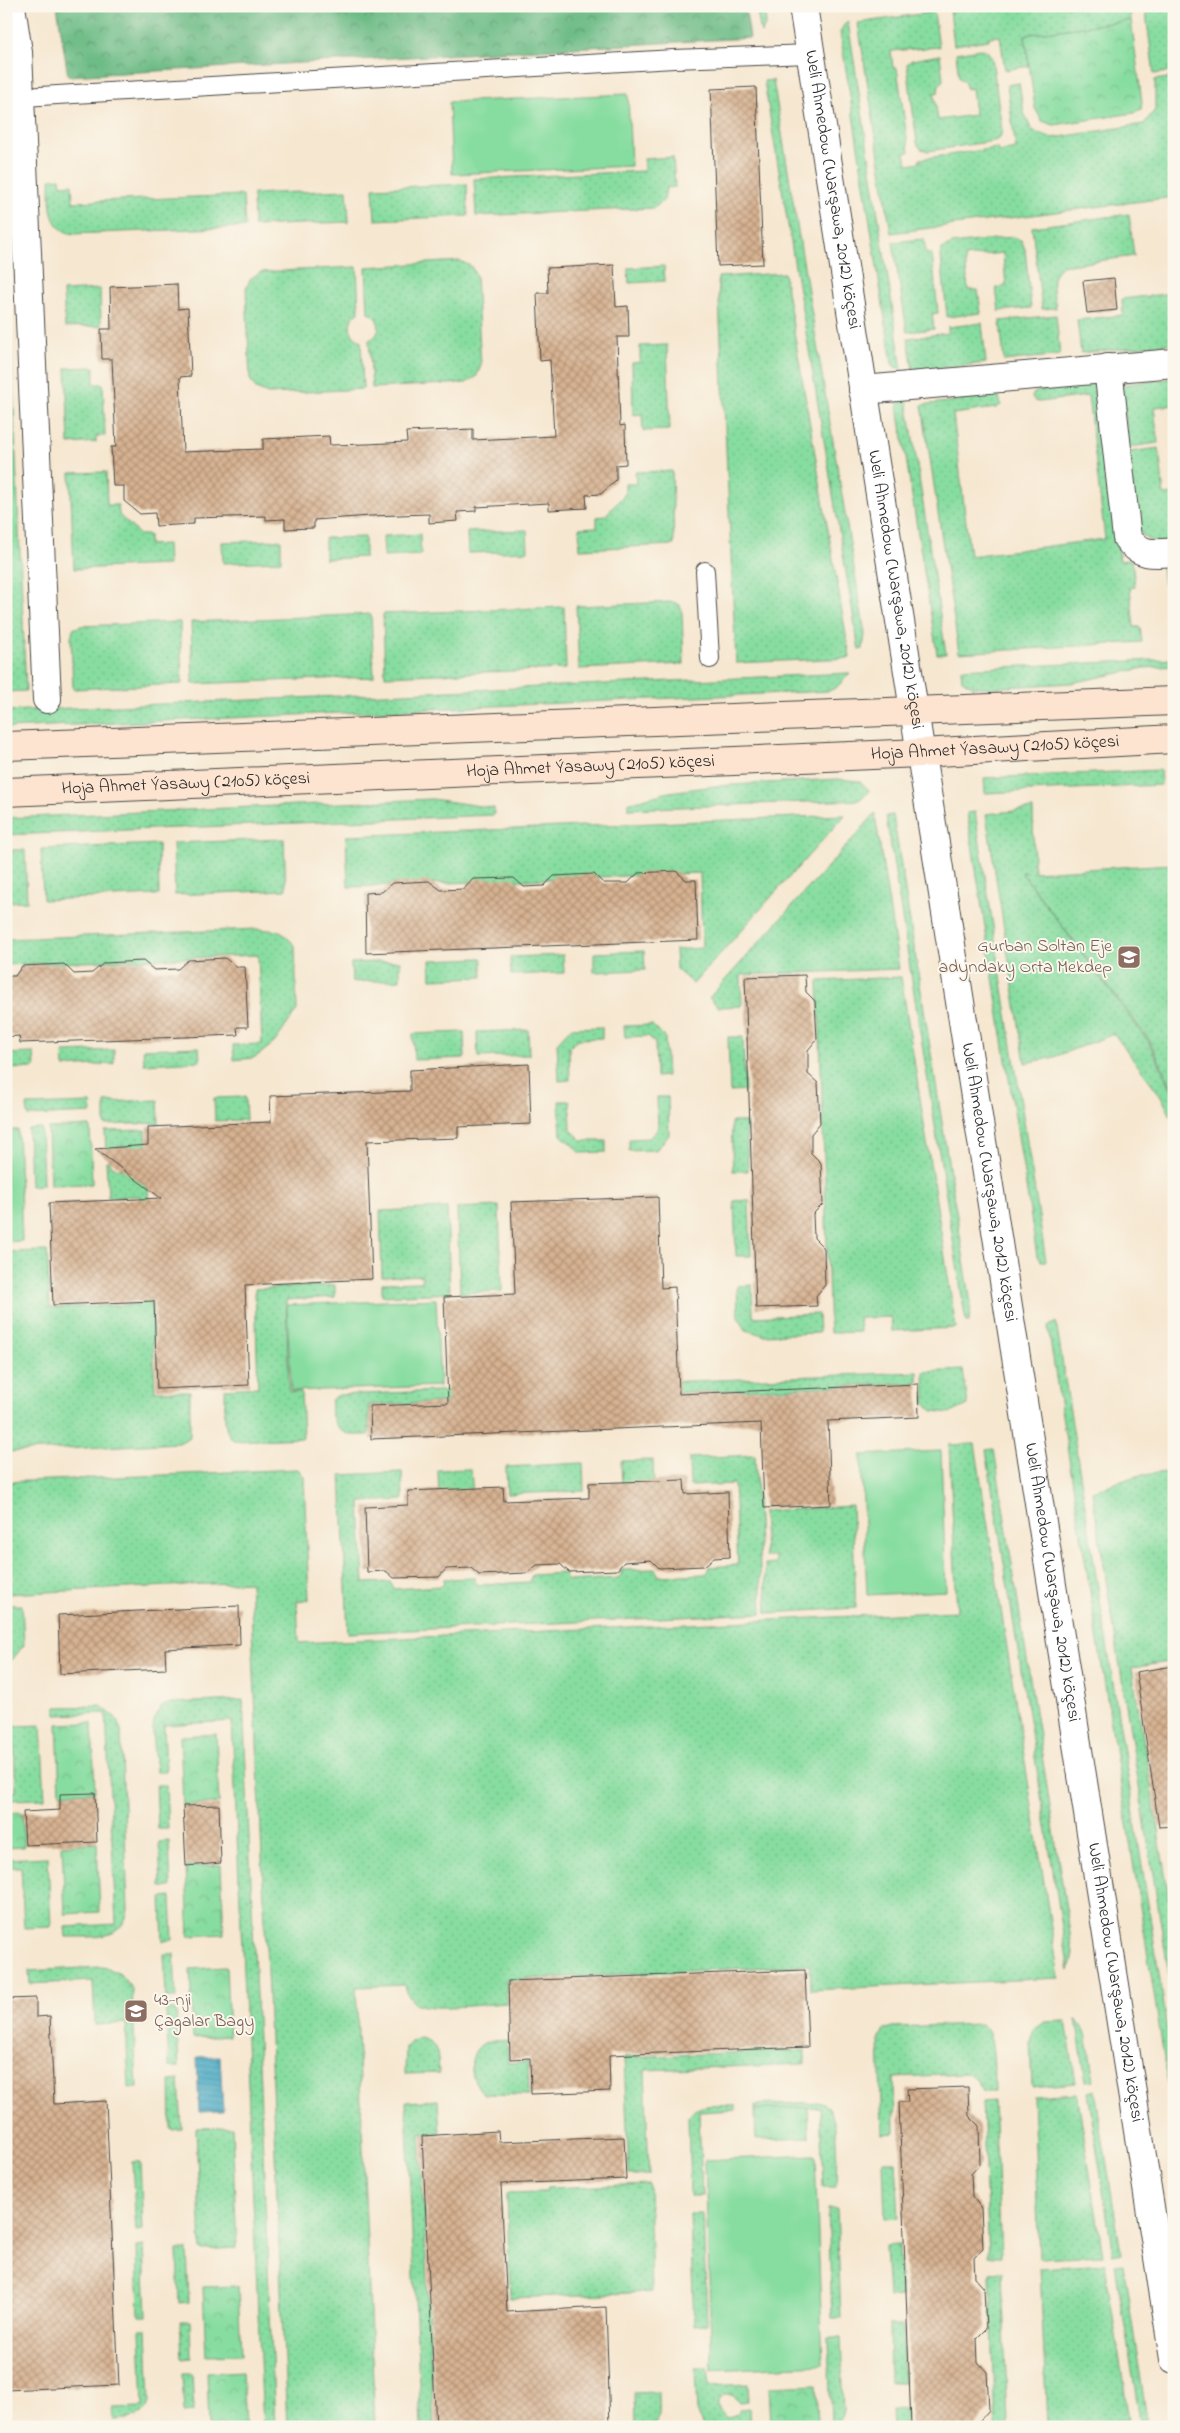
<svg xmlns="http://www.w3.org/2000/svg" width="1180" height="2433" font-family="'Indie Flower',sans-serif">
	<defs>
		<pattern id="grass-dots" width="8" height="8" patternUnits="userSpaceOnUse" patternTransform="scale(1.25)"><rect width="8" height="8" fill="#87dda0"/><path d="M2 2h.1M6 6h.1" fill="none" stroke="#75be8a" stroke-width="1.8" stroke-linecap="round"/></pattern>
		<pattern id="forest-crowns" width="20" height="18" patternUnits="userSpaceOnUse" patternTransform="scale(1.25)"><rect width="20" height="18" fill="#6dbc86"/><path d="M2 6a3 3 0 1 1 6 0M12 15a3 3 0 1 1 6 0" fill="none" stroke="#5a996e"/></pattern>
		<pattern id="park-crowns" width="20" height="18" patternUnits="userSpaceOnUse" patternTransform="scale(1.25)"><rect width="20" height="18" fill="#87dda0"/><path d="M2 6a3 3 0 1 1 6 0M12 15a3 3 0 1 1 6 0" fill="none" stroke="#75be8a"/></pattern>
		<pattern id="water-rules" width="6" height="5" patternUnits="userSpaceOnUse" patternTransform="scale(1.25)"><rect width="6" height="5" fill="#46a9c5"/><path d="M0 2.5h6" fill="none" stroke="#3b8aa0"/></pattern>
		<pattern id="building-cross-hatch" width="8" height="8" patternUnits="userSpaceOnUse" patternTransform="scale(1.25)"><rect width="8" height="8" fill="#d7b291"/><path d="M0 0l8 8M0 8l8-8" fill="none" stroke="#af9177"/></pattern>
	</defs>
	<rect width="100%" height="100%" fill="#fbf7ec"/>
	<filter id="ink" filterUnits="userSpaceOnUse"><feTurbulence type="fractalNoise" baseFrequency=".02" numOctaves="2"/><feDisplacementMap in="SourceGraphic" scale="10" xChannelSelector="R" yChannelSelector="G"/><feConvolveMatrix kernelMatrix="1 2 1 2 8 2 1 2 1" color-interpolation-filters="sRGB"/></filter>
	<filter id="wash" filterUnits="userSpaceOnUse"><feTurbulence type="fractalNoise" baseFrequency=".0096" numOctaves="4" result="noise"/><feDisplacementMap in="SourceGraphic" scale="20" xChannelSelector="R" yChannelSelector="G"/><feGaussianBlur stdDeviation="1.12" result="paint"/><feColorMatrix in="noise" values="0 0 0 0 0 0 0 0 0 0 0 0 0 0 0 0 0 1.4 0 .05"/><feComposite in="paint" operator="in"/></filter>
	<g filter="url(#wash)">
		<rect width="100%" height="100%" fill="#f6e7d0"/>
		<g fill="url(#grass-dots)" stroke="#598466">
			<path d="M756 6H764L766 23 761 33Z"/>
			<path d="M976 6H1129L1131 20 1025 35 1029 66 1005 70 1000 36 989 37V40L954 45 950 10Z"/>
			<path d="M1145 6H1171L1174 29V71L1154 74Z"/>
			<path d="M934 12 939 47 891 51 893 68H897L909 152 905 153 907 164 920 162V159L997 148 998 152 1016 149 1007 85 1019 83 1024 113 1032 131 1053 138 1144 124 1155 110V80L1174 77V197L891 233 858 23Z"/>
			<path d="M848 22 902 369 895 367 892 363 840 32 844 25Z"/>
			<path d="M980 49 987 51 992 58 1002 130 1000 138 994 141 928 151 921 149 917 143 907 64 912 60 940 55 943 80 939 85 938 93H934L938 120 975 115 972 88 967 89 964 81 959 78 956 53Z"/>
			<path d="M773 80 865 634 863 649 859 650 764 81Z"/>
			<path d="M673 157 675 187 666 188 664 200 654 208 476 216 474 179 644 171V159Z"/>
			<path d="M60 178 61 185 72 184 73 202 243 195 245 227 72 234C46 227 51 201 50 179Z"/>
			<path d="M467 184 468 216 375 220 373 188Z"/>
			<path d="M347 190 349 222 254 226 253 194Z"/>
			<path d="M1129 214 1134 256 1062 266C1047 276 1054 292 1056 308L1042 309 1032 227Z"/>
			<path d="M6 226 26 691 6 692Z"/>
			<path d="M1012 237 1021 240 1025 249 1031 308 999 311 996 288 1006 286 1003 253 965 257 968 290H978L981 313 947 317 941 256 942 249 952 244Z"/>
			<path d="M924 239 926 254H932L938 313 932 314 934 329 907 332 893 242Z"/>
			<path d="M460 261 471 266 476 276 481 366 476 377 466 383 372 388 369 340C383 335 381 317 368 313L366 267Z"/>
			<path d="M664 266 665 281 629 283 628 268Z"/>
			<path d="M357 267 359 313C346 318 348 336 361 341L363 389 268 394 256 389 250 379 246 288 251 278 261 272Z"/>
			<path d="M784 273 850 658 736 663 718 277Z"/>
			<path d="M100 289 101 326 65 327 63 291Z"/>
			<path d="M1174 293V343L1081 353 1077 320 1123 315 1122 299Z"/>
			<path d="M1056 315 1060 355 1004 361 1000 321Z"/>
			<path d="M982 323 986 363 913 371 908 338 948 333V327Z"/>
			<path d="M667 345 670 430 643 431 642 414 633 415 632 363 640 362V346Z"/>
			<path d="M94 367V384H103L105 436H96V442L69 444 66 368Z"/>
			<path d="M1174 378V405L1154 407 1158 443 1129 447 1121 385Z"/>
			<path d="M1099 383 1120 561 1132 559 1135 587 1130 588 1134 627H1140L1142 642 959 653 922 405 995 396 999 397 1001 405 996 408 953 414 970 556 1105 539 1088 396 1039 402 1035 401 1032 397 1034 393 1038 391Z"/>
			<path d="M907 399 946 654H937L897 401Z"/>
			<path d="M1159 448 1164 495 1174 494V542C1160 543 1145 544 1138 529L1129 452Z"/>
			<path d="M672 471 674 545 580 549 579 528 597 527V517L605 516 625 494V484H636L635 472Z"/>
			<path d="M106 472 107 505H118L119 515 140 535H149V545L167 544 168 565 74 569 70 473Z"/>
			<path d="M527 530 528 551 468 553 467 532Z"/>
			<path d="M420 534 421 555 384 557 383 536Z"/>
			<path d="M365 537V557L325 559V538Z"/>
			<path d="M281 540V561L223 563 222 542Z"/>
			<path d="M1174 565V615L1170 583 1164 584 1162 566Z"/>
			<path d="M673 602 680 605 682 613 684 664 579 669 576 606Z"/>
			<path d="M564 607 566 669 385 676 383 614Z"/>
			<path d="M371 614 374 677 193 684 191 622Z"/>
			<path d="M180 622 182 684 73 689 71 638 73 629 81 626Z"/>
			<path d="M1174 659V666L1144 668 1071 683 988 688 972 686 962 680 961 669Z"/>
			<path d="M850 673 837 687 829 691 6 728V711Z"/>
			<path d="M1160 770 1161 785 985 793 984 778Z"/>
			<path d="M838 779 859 781 870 791 859 800 628 809V803L669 792 715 786Z"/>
			<path d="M432 799 494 808V815L6 835V818Z"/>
			<path d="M1033 809 1034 872 1173 864 1174 1091 1149 1040 1022 873 1028 872H1021L1148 1041 1174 1094V1122L1161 1096 1114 1034 1051 1058 1025 1063 986 814Z"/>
			<path d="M975 812 1046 1261H1041L1037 1256 967 813Z"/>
			<path d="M875 814 899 969 741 975 742 1006 719 1007 709 998Z"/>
			<path d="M845 815 693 984 676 969 675 950 702 948 700 873 348 887 346 836Z"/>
			<path d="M893 815 971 1304 969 1322H966L886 816Z"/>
			<path d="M284 839 286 890 175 895 173 843Z"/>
			<path d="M158 844 159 895 43 900 41 849Z"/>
			<path d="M6 850H25L27 901 6 902Z"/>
			<path d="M258 929 280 931 295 945 297 1010 275 1042 260 1054 253 1058 234 1060 233 1045 262 1044 258 955 6 965V939Z"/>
			<path d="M644 951 645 970 594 972V953Z"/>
			<path d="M563 955 564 973 511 975 510 957Z"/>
			<path d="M482 958V977L431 979 430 960Z"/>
			<path d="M400 961V980L352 982 351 963Z"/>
			<path d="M901 977 956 1328 892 1331 891 1317 859 1318 860 1332 830 1333 818 981Z"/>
			<path d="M652 1025 665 1038 667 1076 656 1077 655 1042 648 1036 625 1037 624 1026Z"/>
			<path d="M602 1027V1038L578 1039 569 1048 570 1080 559 1081 557 1043 571 1028Z"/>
			<path d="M528 1030 529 1055 478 1057 477 1032Z"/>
			<path d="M464 1032 465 1058 414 1060 413 1034Z"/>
			<path d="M728 1037H743L745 1091 730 1092Z"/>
			<path d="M199 1047 200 1061 144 1064 143 1049Z"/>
			<path d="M114 1050V1064L64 1067 63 1052Z"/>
			<path d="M34 1053 35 1068 6 1069V1054Z"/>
			<path d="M245 1097 246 1120 215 1121 214 1098Z"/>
			<path d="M657 1097H668L669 1135 656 1150 629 1151V1139L649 1138 658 1129Z"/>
			<path d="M158 1100 159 1123 105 1125V1102Z"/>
			<path d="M559 1101H570L571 1130 583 1141H606V1152L581 1153 561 1135Z"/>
			<path d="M91 1103 92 1113 28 1116 27 1105Z"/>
			<path d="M731 1122H746L748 1171H733Z"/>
			<path d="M41 1128 43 1185 30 1186 28 1129Z"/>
			<path d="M146 1130 155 1391H190V1437L179 1443 6 1452V1252L47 1251 50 1308 143 1304 140 1196 108 1197 106 1161H110L111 1165 118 1169H126L131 1149C121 1143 115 1146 106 1154L105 1131Z"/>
			<path d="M749 1200 751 1256H736L734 1201Z"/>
			<path d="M499 1206 502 1291 460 1293 457 1208Z"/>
			<path d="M447 1208 450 1293 382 1296V1283L422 1282V1275L382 1277 380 1211Z"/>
			<path d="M335 1285V1297L286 1300 289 1392H301L303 1438 236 1441C220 1435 226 1403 225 1389L258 1387 255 1289Z"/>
			<path d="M752 1285 753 1317 818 1314 819 1333 763 1335 746 1330 738 1317 737 1286Z"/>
			<path d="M1056 1322 1174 2068V2120L1048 1327Z"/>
			<path d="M963 1370 968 1405 951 1413 932 1411 925 1402 924 1372Z"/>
			<path d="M918 1372V1383L369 1405V1435C364 1435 358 1435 352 1435 336 1432 327 1413 332 1399L339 1395Z"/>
			<path d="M975 1444 1059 1978 811 1990 810 1965 506 1980 507 2003C487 2004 433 2011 417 2004 409 2000 407 1993 405 1985L356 1987 375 2427H287L250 1582 6 1594V1482L298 1469 304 1477 309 1600 297 1601 299 1643 957 1611 949 1445Z"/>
			<path d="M994 1449 1073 1953 1069 1971 986 1450Z"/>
			<path d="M755 1455 762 1613 348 1633 341 1475 402 1472 403 1500 360 1502 364 1583 390 1582 394 1589 440 1586 444 1583 443 1579 475 1578V1582L479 1585 529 1582 532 1575 565 1573V1578L569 1581 618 1578 621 1575V1570L655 1569 659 1576 705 1574 709 1571 708 1567 738 1565 734 1484 690 1486 689 1458Z"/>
			<path d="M653 1460 654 1488 622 1489 621 1461Z"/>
			<path d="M583 1463 584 1491 507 1494 506 1467Z"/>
			<path d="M471 1469 473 1496 439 1498 438 1470Z"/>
			<path d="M1174 1471V1661L1132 1668 1174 1930V2006L1092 1491 1136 1476Z"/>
			<path d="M852 1506 856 1608 767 1613 765 1565 776 1564 775 1556 765 1557 763 1511Z"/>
			<path d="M6 1605H22L24 1645 8 1665V1680H6Z"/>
			<path d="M243 1700 275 2427H263L232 1721 164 1725 166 1772H156C155 1752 144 1710 170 1703Z"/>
			<path d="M101 1706 116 1718 121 1730 128 1910C122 1943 92 1936 66 1937L65 1927 116 1924 106 1713 56 1715V1707Z"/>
			<path d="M41 1725 45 1799 6 1800V1792H16L13 1726Z"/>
			<path d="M156 1785H166L168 1829H158Z"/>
			<path d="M169 1841 171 1887H161L159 1842Z"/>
			<path d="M48 1857 51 1927 24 1928 21 1867H6V1859Z"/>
			<path d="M171 1897 173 1940 163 1941 161 1898Z"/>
			<path d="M164 1954H174L176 1998H166Z"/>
			<path d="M101 1967 108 1968 120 1974 132 1989 137 2088H129L126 2023 95 2025 93 1981 30 1984 29 1971Z"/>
			<path d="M166 2010H176L179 2067H169Z"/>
			<path d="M1076 2019 1086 2033 1094 2080 1086 2081Z"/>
			<path d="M1066 2021 1076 2083 1032 2087 1030 2042 1033 2030 1044 2022Z"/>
			<path d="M981 2024C997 2032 993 2075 994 2092H982L978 2081 969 2074 894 2077 895 2133 882 2134 879 2040 883 2031 892 2027Z"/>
			<path d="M420 2038C439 2042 438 2056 439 2073L405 2074 406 2047 412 2041Z"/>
			<path d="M507 2040 508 2063 528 2062 529 2095 485 2094C470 2083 465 2054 484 2043 490 2040 500 2041 507 2040Z"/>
			<path d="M805 2050V2064L645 2070 649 2175H629L624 2057Z"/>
			<path d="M179 2080 182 2129 171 2130 170 2081Z"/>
			<path d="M1095 2090 1121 2253 1113 2255 1088 2092Z"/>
			<path d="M1077 2093 1103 2255 1039 2258 1033 2096Z"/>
			<path d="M438 2100 440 2133 420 2134 434 2427H421L406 2102Z"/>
			<path d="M994 2101 1001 2256H989L982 2102Z"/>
			<path d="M821 2102C841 2107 836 2169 836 2187H823L820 2107 755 2110V2105Z"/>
			<path d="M736 2106V2110L699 2112 702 2196H690L688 2116C698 2102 721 2106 736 2106Z"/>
			<path d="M232 2127 237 2248 201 2250 196 2128Z"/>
			<path d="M883 2161H896L899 2218 885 2219Z"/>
			<path d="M132 2162H140L143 2230 136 2231Z"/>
			<path d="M649 2184 652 2292 510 2298 507 2193 546 2192 547 2188Z"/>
			<path d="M828 2208H837L841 2318H832Z"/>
			<path d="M690 2214H703L707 2324 694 2325Z"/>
			<path d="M899 2245 901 2297 888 2298 885 2246Z"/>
			<path d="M144 2246 147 2316H139L137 2247Z"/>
			<path d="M177 2250H187L189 2302 179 2303Z"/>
			<path d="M1105 2264 1129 2420 1047 2424 1040 2268Z"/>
			<path d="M1123 2264 1147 2419 1140 2420 1115 2265Z"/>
			<path d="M1002 2272 1008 2426 996 2427 990 2273Z"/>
			<path d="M180 2321H190L191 2358 182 2359Z"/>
			<path d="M889 2325H902L904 2382H890Z"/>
			<path d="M140 2330H147L150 2403C140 2419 131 2419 114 2420L113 2408 143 2407Z"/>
			<path d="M828 2338H841L844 2412 841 2419 831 2427H771L831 2423Z"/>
			<path d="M695 2368H708L710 2386 748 2384 749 2401 740 2402 732 2394C716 2394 713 2409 726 2418 733 2417 738 2416 740 2409L749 2408 750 2427 704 2426 697 2413Z"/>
			<path d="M182 2374H192L194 2412 184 2413Z"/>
			<path d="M658 2392C658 2404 660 2416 654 2427H635L634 2393Z"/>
			<path d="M905 2409 906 2427H892L891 2410Z"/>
		</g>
		<path fill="url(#forest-crowns)" stroke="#4c7458" d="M57 6H745L750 38 68 76Z"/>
		<g fill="url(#park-crowns)" stroke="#598466">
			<path d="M1131 20 1142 102 1141 109 1134 113 1054 125 1042 121 1035 108 1025 35Z"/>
			<path d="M90 1126 92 1184 50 1185 48 1128Z"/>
			<path d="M92 1723 95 1792 60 1793 57 1724Z"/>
			<path d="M216 1734 219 1803 183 1805 180 1736Z"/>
			<path d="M22 1812 24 1847 6 1848V1813Z"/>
			<path d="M97 1843 100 1912 65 1914 62 1845Z"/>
			<path d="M221 1865 224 1934 189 1936 186 1867Z"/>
			<path d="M226 1967 229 2036 193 2038 190 1969Z"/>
			<path d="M808 2107 809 2138 756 2140 755 2110Z"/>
			<path d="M238 2286 241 2355 206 2356 203 2287Z"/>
			<path d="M242 2371 245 2427H209L207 2373Z"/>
			<path d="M816 2385 818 2424 771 2425 769 2387Z"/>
		</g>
		<g fill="#87dda0" stroke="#598466">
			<path d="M628 94 631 166 452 174 449 102Z"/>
			<path d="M6 1130H18L22 1241 6 1242Z"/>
			<path d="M436 1299 440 1386 291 1391 287 1305Z"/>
			<path d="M941 1451 946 1591 867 1595 861 1455Z"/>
			<path d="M815 2155 823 2365 712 2370 705 2160Z"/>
		</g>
		<path fill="url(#water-rules)" stroke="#386a78" d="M220 2056 223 2111 199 2112 197 2057Z"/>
		<g id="blocks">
			<g fill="url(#building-cross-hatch)">
				<path d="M756 87 763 264 718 266 711 89Z"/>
				<path d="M614 265 616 307 628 306 629 337H617L620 426 625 425 626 464 616 465V480L601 494 586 495 587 508 549 510V503L476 507V511L457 512 458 521 429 523V514L371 516 314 520V528L285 529V519L266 520V516L194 518V524L156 526 155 513 140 514 124 501V486H113L111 447H116L112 359H102L101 329H111L110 287 177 284 178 309 188 308 191 376 180 377 183 452 263 449V439L329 436 330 445 368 444 407 442 406 432 473 429V440L554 436 550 360 540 361 537 293H548L547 268Z"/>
				<path d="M1114 278 1117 310 1087 313 1083 281Z"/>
				<path d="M676 871 686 880H696L698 940 366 953 365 893 382 892 392 883 429 881 441 890 464 889 473 879 514 878 524 887 544 886 554 876 594 874 603 883H628L638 873Z"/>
				<path d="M225 958 236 967H245L248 1027H237L238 1035 20 1043 19 1036 6 1037V976H15L22 966 64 964 74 974 92 973 104 963 143 961 154 970 178 969 188 960Z"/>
				<path d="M805 975 806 992 815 1001 817 1039 808 1050V1074L818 1083 820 1123 811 1134V1153L821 1163 823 1204 813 1214 814 1238 824 1248 825 1285 816 1296 817 1306 756 1308 745 977Z"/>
				<path d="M529 1064 531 1124 458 1127V1138L367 1141 372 1279 245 1285 249 1385 157 1389 154 1301 53 1305 49 1203 161 1198 95 1149 148 1145V1127L271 1122 270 1096 410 1091V1070Z"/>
				<path d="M658 1197 661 1288 675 1287 679 1394 918 1384 919 1417 828 1421 831 1505 764 1508 761 1423 371 1439 370 1406 448 1403 444 1297 515 1294 511 1202Z"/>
				<path d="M684 1480 685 1494 728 1492 730 1557 714 1558 704 1566 659 1568 651 1560 624 1562 617 1570 569 1572 560 1564 537 1565 527 1573 479 1575 471 1568 446 1569 439 1577 394 1578 386 1571 367 1572 365 1507 408 1505V1491L503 1487 504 1501 589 1498V1483Z"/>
				<path d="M239 1606 240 1645 165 1649 166 1669 60 1674 58 1615Z"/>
				<path d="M1174 1666V1826L1159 1827 1136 1672Z"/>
				<path d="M95 1793 97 1842 25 1845 23 1812 60 1810V1794Z"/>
				<path d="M219 1805 221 1863 186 1866 183 1806Z"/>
				<path d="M805 1970 808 2047 609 2055 610 2091 531 2094 530 2058 510 2059 508 1981Z"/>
				<path d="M36 1998V2017L50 2016 54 2104 106 2101 119 2385 6 2390V1999Z"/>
				<path d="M968 2087 969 2116 979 2126 980 2164 971 2174 972 2196 981 2208 983 2248 974 2258 975 2278 984 2288 986 2329 977 2338 978 2362 987 2372 989 2410 974 2427H911L899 2102H908L907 2089Z"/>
				<path d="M498 2131 499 2142 624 2137 626 2179 501 2184 507 2312 606 2307 610 2427H436L422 2136Z"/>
			</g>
		</g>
	</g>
	<g filter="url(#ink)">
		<use href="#blocks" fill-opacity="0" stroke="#494744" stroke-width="1"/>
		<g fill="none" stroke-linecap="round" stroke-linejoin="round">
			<g stroke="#494744" stroke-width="20">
				<g id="service">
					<path d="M6 98 674 59 810 54"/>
					<path d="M705 571 710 659"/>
				</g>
			</g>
			<g stroke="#494744" stroke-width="30">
				<g id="minor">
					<path d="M11 6 18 52 47 699"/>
					<path d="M1108 368 1127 538C1140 556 1154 554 1174 552"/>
					<path d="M863 390 1174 363"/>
				</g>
			</g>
			<g stroke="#494744" stroke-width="30">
				<g id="tertiary">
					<path id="s1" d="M803 6 1174 2359"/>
				</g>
			</g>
			<g stroke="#494744" stroke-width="30">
				<g id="secondary">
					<path d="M6 746C395 728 785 719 1174 701"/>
					<path id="s2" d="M6 792 920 753 1174 739"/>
				</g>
			</g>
			<use href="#service" stroke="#fff" stroke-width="18"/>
			<use href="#minor" stroke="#fff" stroke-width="28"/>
			<use href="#tertiary" stroke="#fff" stroke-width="28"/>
			<use href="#secondary" stroke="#fde4d0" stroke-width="28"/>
		</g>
	</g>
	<defs>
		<g id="school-square" transform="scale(1.25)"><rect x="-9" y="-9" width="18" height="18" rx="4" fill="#8d6e63" stroke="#fbf7ec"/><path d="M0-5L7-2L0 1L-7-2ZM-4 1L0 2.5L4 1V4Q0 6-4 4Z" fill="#fff"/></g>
	</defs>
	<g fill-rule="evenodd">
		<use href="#school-square" x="1129" y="957"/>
		<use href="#school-square" x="136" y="2011"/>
	</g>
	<g text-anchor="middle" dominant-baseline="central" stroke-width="4" stroke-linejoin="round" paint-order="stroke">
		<g font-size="18" fill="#2b2b2b" stroke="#fbf7ec">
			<text stroke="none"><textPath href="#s1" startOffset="186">Weli Ahmedow (Warşawa, 2012) köçesi</textPath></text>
			<text stroke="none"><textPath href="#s1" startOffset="591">Weli Ahmedow (Warşawa, 2012) köçesi</textPath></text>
			<text stroke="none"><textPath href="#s2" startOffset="990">Hoja Ahmet Ýasawy (2105) köçesi</textPath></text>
			<text stroke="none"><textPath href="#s2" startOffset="585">Hoja Ahmet Ýasawy (2105) köçesi</textPath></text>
			<text stroke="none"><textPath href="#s2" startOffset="180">Hoja Ahmet Ýasawy (2105) köçesi</textPath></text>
			<text stroke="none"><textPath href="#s1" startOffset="1191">Weli Ahmedow (Warşawa, 2012) köçesi</textPath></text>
			<text stroke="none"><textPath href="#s1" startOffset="1596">Weli Ahmedow (Warşawa, 2012) köçesi</textPath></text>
			<text stroke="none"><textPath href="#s1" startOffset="2001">Weli Ahmedow (Warşawa, 2012) köçesi</textPath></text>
		</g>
		<g font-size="18" fill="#785e54" stroke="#fbf7ec" text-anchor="end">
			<text x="1112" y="947">Gurban Soltan Eje<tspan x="1112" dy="21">adyndaky Orta Mekdep</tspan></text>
			<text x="154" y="2001" text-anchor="start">43-nji<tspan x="154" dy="21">Çagalar Bagy</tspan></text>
		</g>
	</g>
	<rect width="1180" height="2433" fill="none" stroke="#fbf7ec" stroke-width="25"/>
</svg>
